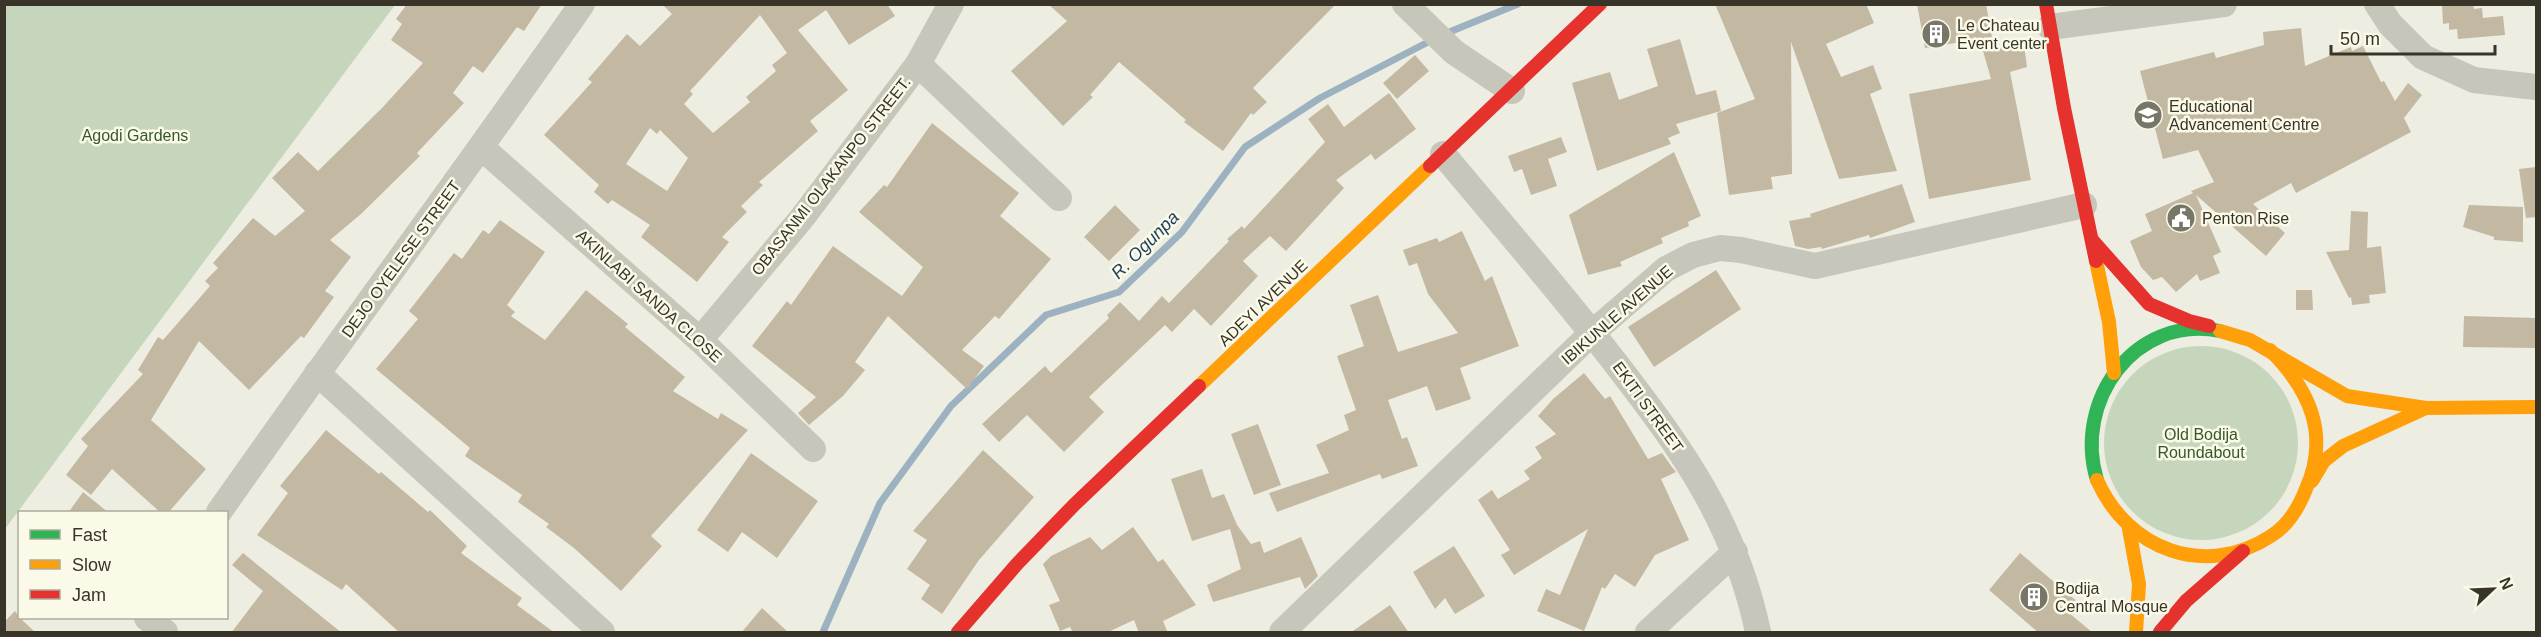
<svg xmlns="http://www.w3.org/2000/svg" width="2541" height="637" font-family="Helvetica,sans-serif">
	<rect width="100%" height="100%" fill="#eeede2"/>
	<g fill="#c6d6bc">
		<path d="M5 4 395 5 5 529 4 5Z"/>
		<circle cx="2201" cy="443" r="97"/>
	</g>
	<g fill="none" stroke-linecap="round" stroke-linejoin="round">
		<g stroke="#9db2c0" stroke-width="7">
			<path d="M1442 35 1518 4"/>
			<path d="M823 632 880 503 951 406 1046 315 1119 292 1182 232 1245 147 1320 98 1432 40"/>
		</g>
	</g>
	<g fill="#c3b9a3" fill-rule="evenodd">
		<path d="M407 4H542L524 31 517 27 483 73 473 66 453 93 464 103 417 153 420 156 361 214 330 240 351 257 325 291 334 297 304 338 301 336 249 390 199 341 151 420 206 469 168 513H161L112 469 91 495 66 475 88 446 81 439 143 374 138 370 158 337 163 340 210 286 205 281 218 268 213 263 253 218 275 236 305 211 272 178 298 152 318 171 382 108 423 63 391 40 402 24 396 19Z"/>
		<path d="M662 4H887L895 16 849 45 826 10 798 30 848 90 810 121 818 131 759 182 763 185 741 206 747 212 722 237 729 242 697 282 641 237 650 225 612 200 608 204 594 192 599 185 544 135 592 82 588 79 627 34 640 46 672 14ZM760 15 787 53 772 65 776 71 746 97 750 102 713 133 684 104 693 94 690 91ZM650 128 657 134 660 130 688 158 667 191 626 164Z"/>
		<path d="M1048 4H1336L1253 88 1267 102 1253 115 1251 113 1223 151 1184 122 1186 120 1119 62 1090 95 1093 97 1063 126 1011 71 1067 21Z"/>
		<path d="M1715 4H1866L1874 23 1826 44 1841 77 1873 65 1882 89 1870 94 1897 171 1839 179 1791 42 1792 174 1771 177 1773 189 1729 195 1717 113 1755 99Z"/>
		<path d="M1917 4H1986L1992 37 1925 48Z"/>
		<path d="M2442 4H2473L2474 9 2482 8 2483 18 2503 16 2505 35 2458 39 2457 29 2449 30V23L2443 24Z"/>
		<path d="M2301 28 2305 66 2351 47 2352 51 2363 46 2381 82 2384 81 2395 101 2408 83 2422 95 2404 118 2411 132 2296 193 2291 183 2253 204 2285 233 2266 256 2196 195 2221 252 2213 256 2220 273 2200 281 2197 274 2176 292 2162 277 2153 280 2141 267 2130 241 2152 231 2145 214 2193 193 2191 191 2214 182 2198 150 2163 159 2140 71 2214 52 2216 58 2264 45 2263 32Z"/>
		<path d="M1680 39 1696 95 1716 90 1721 111 1676 124 1680 133 1668 138 1671 144 1597 171 1572 83 1610 72 1619 100 1658 86 1647 49Z"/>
		<path d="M2024 44 2027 67 2010 72 2031 180 1929 199 1909 94 1991 79 1983 51Z"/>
		<path d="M1415 55 1429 71 1397 99 1383 83Z"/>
		<path d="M1389 93 1416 129 1375 160 1371 154 1336 180 1344 188 1286 251 1270 236 1243 261 1258 276 1211 326 1194 309 1172 332 1165 325 1089 397 1104 412 1064 452 1027 415 999 442 982 424 1045 366 1051 373 1109 318 1107 315 1120 302 1139 321 1162 296 1169 303 1229 241 1227 239 1242 226 1244 229 1325 142 1308 119 1328 104 1344 127Z"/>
		<path d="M932 123 1019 193 1000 216 1051 259 999 319 995 316 962 350 984 366 967 389 888 316 855 362 865 370 843 396 809 425 798 413 816 397 752 346 787 301 791 305 833 246 902 296 923 267 859 212 884 185 887 187Z"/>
		<path d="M1561 137 1567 152 1548 159 1557 186 1531 195 1522 169 1514 172 1508 156Z"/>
		<path d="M1674 152 1701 216 1688 222 1689 226 1661 238 1663 243 1620 262 1622 266 1588 275 1569 215Z"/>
		<path d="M2536 167V217L2526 218 2519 169Z"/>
		<path d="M1902 184 1915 222 1870 238 1869 235 1822 249 1821 247 1808 249 1795 246 1789 221 1811 217 1810 214Z"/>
		<path d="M1115 205 1140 230 1109 261 1084 237Z"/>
		<path d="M2469 205 2523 207V242L2494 240V237L2463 227Z"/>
		<path d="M2351 211 2368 212 2367 248 2381 246 2386 293 2369 295 2370 303 2352 305 2351 297 2349 298 2326 252 2349 250Z"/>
		<path d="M500 220 545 252 507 305 515 312 511 316 545 340 586 290 628 324 625 327 685 377 673 391 718 419 721 413 748 430 651 536 662 546 621 591 574 548 546 527 549 524 518 502 522 495 465 456 470 448 376 369 418 319 409 311 454 253 462 259 483 230 489 234Z"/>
		<path d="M1462 231 1485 281 1492 276 1519 346 1460 368 1471 399 1436 411 1427 386 1388 400 1402 439 1407 437 1418 466 1382 479 1380 474 1277 512 1269 493 1329 473 1316 445 1349 430 1344 415 1356 410 1337 356 1364 346 1350 305 1378 295 1398 352 1458 333 1428 294 1417 263 1409 266 1403 250 1437 238 1439 242Z"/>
		<path d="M1716 270 1741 309 1654 367 1628 327Z"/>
		<path d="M2296 290H2312L2313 310H2296Z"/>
		<path d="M2464 316 2536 318V348L2463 347Z"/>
		<path d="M1584 373 1605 399 1610 396 1648 459 1662 453 1672 467 1676 472 1661 479 1689 540 1655 555 1635 587 1615 574 1605 589 1602 587 1584 631 1537 611 1546 589 1560 595 1588 529 1514 575 1501 555 1510 550 1478 500 1492 490 1498 499 1530 479 1524 471 1542 458 1535 447 1556 434 1538 416 1553 399Z"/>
		<path d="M1258 424 1281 485 1254 495 1231 434Z"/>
		<path d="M326 430 379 474 381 472 428 512 430 510 467 546 461 553 522 598 517 605 555 633H400L346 584 342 590 257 535 288 493 280 486Z"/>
		<path d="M983 450 1034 497 979 560 942 614 921 599 930 585 907 569 927 540 913 531Z"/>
		<path d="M751 453 818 501 777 558 742 532 728 552 697 530Z"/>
		<path d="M1202 469 1212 498 1224 494 1237 525 1251 544 1260 541 1264 553 1301 537 1318 576 1305 589 1300 577 1213 602 1207 585 1241 569 1230 529 1192 541 1171 479Z"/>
		<path d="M83 492 109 513H68Z"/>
		<path d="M1133 527 1158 562 1163 559 1196 605 1163 621 1168 633H1139L1134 620 1106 633H1073L1070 627 1060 631 1049 605 1060 601 1043 564 1051 556 1090 537 1102 550Z"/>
		<path d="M1454 546 1485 596 1455 614 1445 598 1435 609 1413 572Z"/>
		<path d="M243 553 342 633H231L263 591 232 565Z"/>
		<path d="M2020 553 2079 603 2056 602 2093 633H2039L1989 590Z"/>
		<path d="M1390 605 1409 633H1350Z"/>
		<path d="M762 608 789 633H741Z"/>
		<path d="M15 611 20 618 36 633H4V622Z"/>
	</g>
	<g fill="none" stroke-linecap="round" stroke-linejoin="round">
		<g stroke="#c7c6bb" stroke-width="26">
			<path d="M1405 4 1454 52 1512 91"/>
			<path d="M2377 4 2390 24 2423 57 2474 80 2536 87"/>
			<path d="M2050 27 2224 4"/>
			<path d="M918 64 1059 198"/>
			<path d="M482 148 700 340 813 449"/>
			<path d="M1443 154C1501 224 1562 293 1617 365 1684 452 1735 523 1758 632"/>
			<path d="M700 340 802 218 918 64 951 4"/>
			<path d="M317 373 602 632"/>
			<path d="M219 512C338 342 463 175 582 4"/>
			<path d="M147 618 165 632"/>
			<path d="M1282 632 1592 333 1666 269 1693 255 1720 248 1741 250 1815 266 2084 205"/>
			<path d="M1648 632 1735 552"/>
		</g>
		<path stroke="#30b455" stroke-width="14" d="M2097 480C2073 402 2134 314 2220 331"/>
		<g stroke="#ff9f0a" stroke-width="14">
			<path d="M2096 261 2109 322 2114 373"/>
			<path d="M2220 331 2250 340 2347 396 2426 408 2536 407"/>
			<path d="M1199 386 1430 166"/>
			<path d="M2097 480C2128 550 2205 579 2271 536 2287 526 2299 507 2306 489 2330 435 2310 390 2270 350"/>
			<path d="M2312 481 2324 461 2343 446 2426 408"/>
			<path d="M2129 529 2139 584 2136 632"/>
		</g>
		<g stroke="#e5322d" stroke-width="14">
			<path d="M2046 4 2064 108 2096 261"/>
			<path d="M1430 166 1600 4"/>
			<path d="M2092 240 2149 304 2189 321 2209 326"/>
			<path d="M958 632 1017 564 1075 504 1199 386"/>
			<path d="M2160 632 2186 601 2243 551"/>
		</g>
	</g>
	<defs>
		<g id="building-disc" transform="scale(1.5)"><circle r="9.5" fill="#787569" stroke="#fbfae9"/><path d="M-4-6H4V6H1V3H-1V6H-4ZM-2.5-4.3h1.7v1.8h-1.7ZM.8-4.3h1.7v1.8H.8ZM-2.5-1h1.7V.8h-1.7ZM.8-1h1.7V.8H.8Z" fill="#fff"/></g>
		<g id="school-disc" transform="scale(1.5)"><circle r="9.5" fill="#787569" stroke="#fbfae9"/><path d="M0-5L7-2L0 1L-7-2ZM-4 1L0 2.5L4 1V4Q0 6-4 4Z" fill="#fff"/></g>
		<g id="civic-disc" transform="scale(1.5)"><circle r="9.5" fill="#787569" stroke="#fbfae9"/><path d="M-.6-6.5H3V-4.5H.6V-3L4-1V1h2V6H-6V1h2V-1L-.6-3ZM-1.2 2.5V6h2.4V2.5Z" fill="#fff"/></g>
	</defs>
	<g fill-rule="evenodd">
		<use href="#building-disc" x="1936" y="34"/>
		<use href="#school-disc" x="2148" y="115"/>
		<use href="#civic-disc" x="2181" y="218"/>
		<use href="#building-disc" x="2034" y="597"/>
	</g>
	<g text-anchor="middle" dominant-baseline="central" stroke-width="5" stroke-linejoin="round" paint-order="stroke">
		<g font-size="16" fill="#393428" stroke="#fbfae9" text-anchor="start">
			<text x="1957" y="25">Le Chateau<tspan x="1957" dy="18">Event center</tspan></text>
			<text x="2169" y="106">Educational<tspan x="2169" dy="18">Advancement Centre</tspan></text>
			<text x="2202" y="218">Penton Rise</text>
			<text x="2055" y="588">Bodija<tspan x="2055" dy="18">Central Mosque</tspan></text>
		</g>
		<g font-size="16" fill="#35582b" stroke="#fbfae9">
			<text x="135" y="135">Agodi Gardens</text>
			<text x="2201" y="434">Old Bodija<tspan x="2201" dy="18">Roundabout</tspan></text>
		</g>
		<g font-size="16" fill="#393428" stroke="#fbfae9">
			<text transform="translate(831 176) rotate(-52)">OBASANMI OLAKANPO STREET.</text>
			<text transform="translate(401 259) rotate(-54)">DEJO OYELESE STREET</text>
			<text transform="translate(649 296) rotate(42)">AKINLABI SANDA CLOSE</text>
			<text transform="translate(1263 303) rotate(-44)">ADEYI AVENUE</text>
			<text transform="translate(1617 315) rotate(-41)">IBIKUNLE AVENUE</text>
			<text transform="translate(1648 407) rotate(54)">EKITI STREET</text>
		</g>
		<g font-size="18" font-style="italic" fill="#1c3e5c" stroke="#fbfae9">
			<text transform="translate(1145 245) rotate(-45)">R. Ogunpa</text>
		</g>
	</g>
	<rect width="2541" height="637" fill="none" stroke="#393428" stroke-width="12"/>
	<rect x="18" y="511" width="210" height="108" fill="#fbfae9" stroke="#adab9c" stroke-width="1.5"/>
	<rect x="30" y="530" width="30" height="9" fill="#30b455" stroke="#adab9c" stroke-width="1.5"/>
	<text x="72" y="541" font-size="18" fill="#393428">Fast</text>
	<rect x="30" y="560" width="30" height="9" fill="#ff9f0a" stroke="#adab9c" stroke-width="1.5"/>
	<text x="72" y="571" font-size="18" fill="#393428">Slow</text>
	<rect x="30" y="590" width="30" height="9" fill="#e5322d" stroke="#adab9c" stroke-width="1.5"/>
	<text x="72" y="601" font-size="18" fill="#393428">Jam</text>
	<g transform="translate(2493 589) rotate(67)" stroke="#fbfae9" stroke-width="4.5" paint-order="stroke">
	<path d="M0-4.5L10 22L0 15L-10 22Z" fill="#393428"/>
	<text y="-9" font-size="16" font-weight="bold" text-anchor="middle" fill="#393428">N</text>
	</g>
	<path d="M2331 45v9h164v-9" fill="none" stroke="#393428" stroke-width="3"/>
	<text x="2340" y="45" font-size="18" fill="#393428" stroke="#fbfae9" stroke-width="4.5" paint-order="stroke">50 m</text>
</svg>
